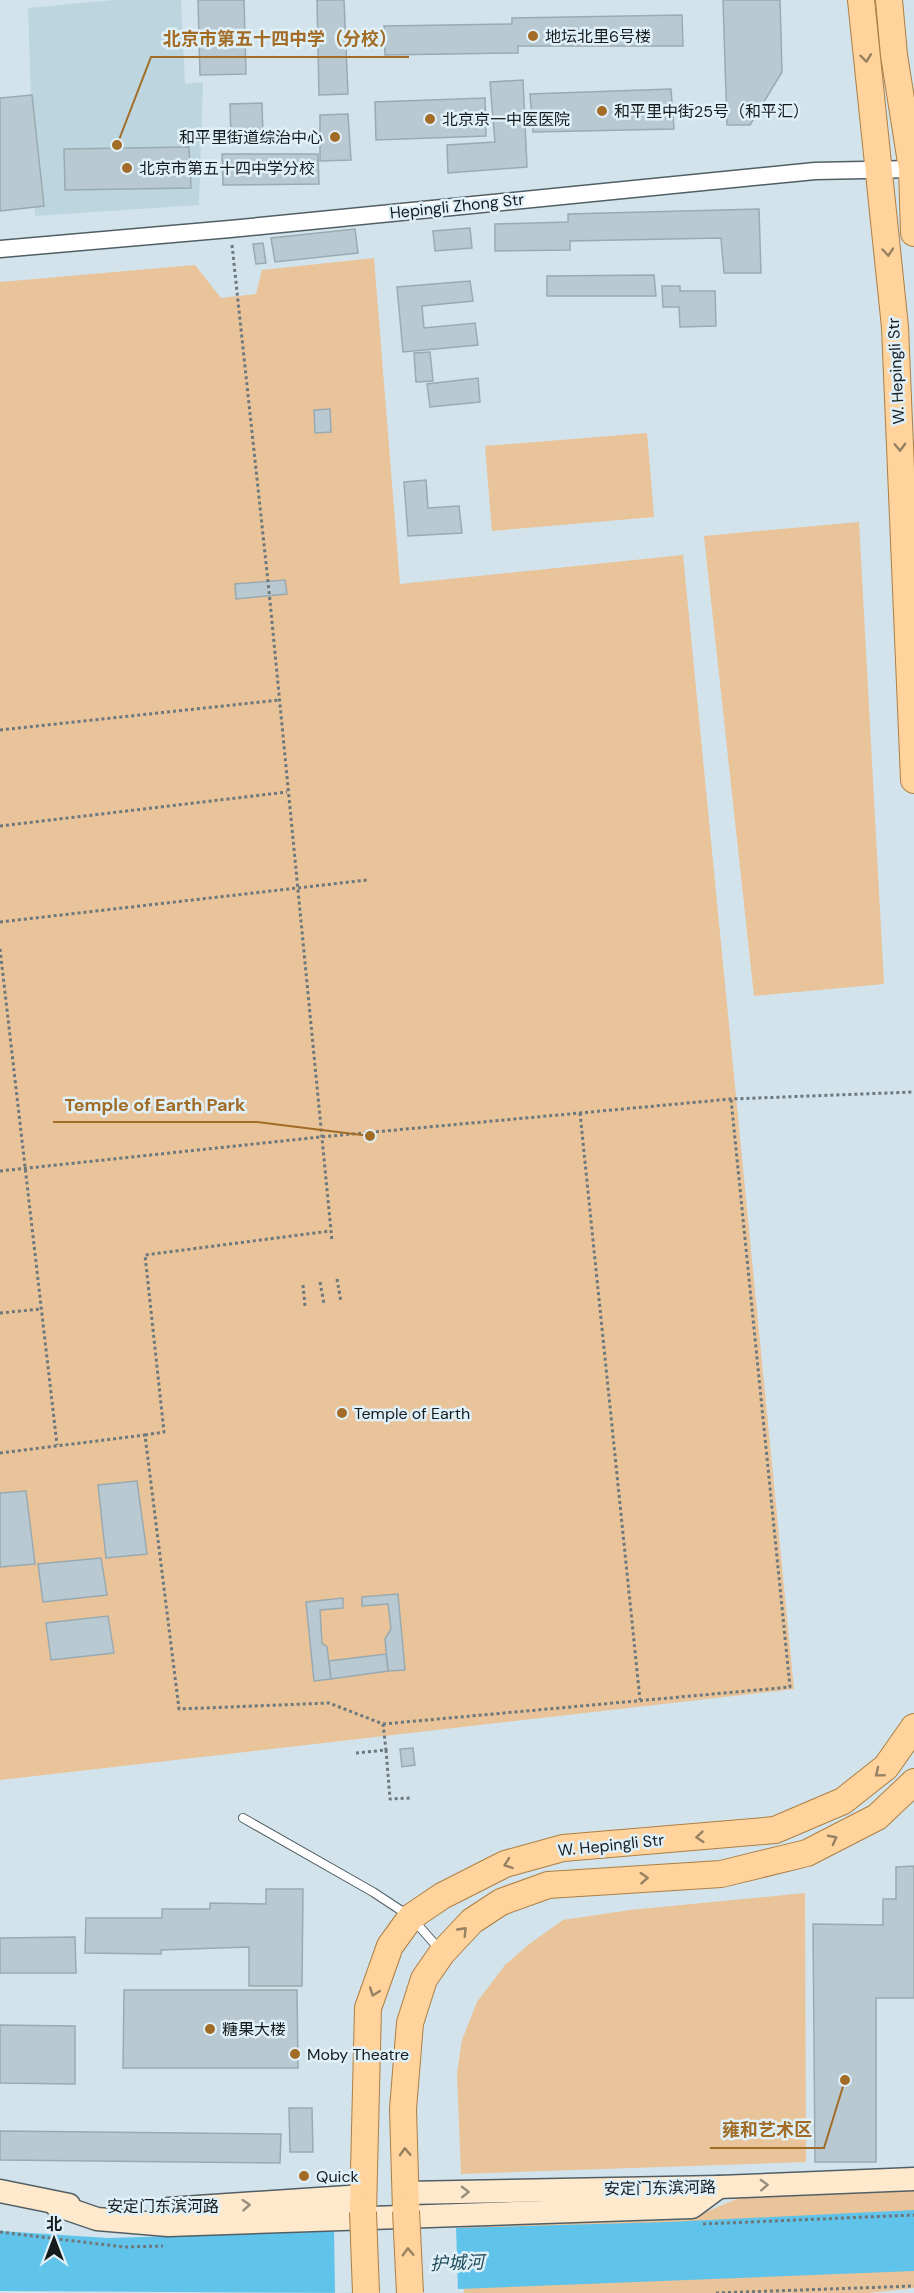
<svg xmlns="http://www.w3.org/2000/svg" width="914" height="2293" font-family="'DM Sans','Noto Sans SC',sans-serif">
	<rect width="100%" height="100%" fill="#d3e3eb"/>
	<path fill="#bdd5df" d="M113 0H181L185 84 203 82 199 205 35 216 28 8Z"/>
	<g fill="#e9c399">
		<path d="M374 258 400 584 683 555 794 1689 0 1780V282L195 265 221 298 256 294 262 270Z"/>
		<path d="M647 433 654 517 492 531 485 446Z"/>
		<path d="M859 522 884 984 754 996 704 536Z"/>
		<path d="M805 1893 806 2162 461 2174 457 2073 462 2040 477 2002 505 1965 528 1945 563 1920 630 1910Z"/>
		<path d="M914 2190V2288L868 2293H464L462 2223 701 2214 746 2195Z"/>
	</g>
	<path fill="#5fc3ea" d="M914 2210V2271L359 2293 0 2291V2231L108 2238 668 2222Z"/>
	<path fill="#d3e3eb" d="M456 2225 458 2292 335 2293 334 2228Z"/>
	<g fill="#b9c9d1" stroke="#9aaab1" stroke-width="1.5">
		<path d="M198 0H244L246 74 200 75Z"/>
		<path d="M317 0H344L348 94 319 95Z"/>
		<path d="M723 0H780L782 72 750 125H727Z"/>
		<path d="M682 15 683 46H518V53L385 55 384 26 512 24V18Z"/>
		<path d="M523 80 527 167 448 173 447 145 495 142 490 82Z"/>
		<path d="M671 89 674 129 533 132 530 94Z"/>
		<path d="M32 95 44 206 0 211V98Z"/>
		<path d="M485 98 486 136 376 140 375 102Z"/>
		<path d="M262 103 263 138 231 139 230 104Z"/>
		<path d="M348 114 351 160 320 161V115Z"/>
		<path d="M189 147 191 188 65 190 64 149Z"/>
		<path d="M222 154H318L319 184 223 185Z"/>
		<path d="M759 209 761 273H724L721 238 570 241V250L495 251V224L568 222V214Z"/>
		<path d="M470 228 472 248 435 251 433 231Z"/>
		<path d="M355 229 358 253 275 262 271 238Z"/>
		<path d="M263 243 266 263 256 264 253 244Z"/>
		<path d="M654 275 656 296H547V276Z"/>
		<path d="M470 281 473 301 422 306 424 328 475 323 478 345 403 352 397 287Z"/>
		<path d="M662 286H680V291H715L716 326 680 327 679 307H663Z"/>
		<path d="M430 352 433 381 416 382 414 353Z"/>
		<path d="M478 378 480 402 430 407 427 384Z"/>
		<path d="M330 409 331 432 315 433 314 410Z"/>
		<path d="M426 480 428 508 459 506 462 533 408 536 404 482Z"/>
		<path d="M285 580 287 594 236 599 235 584Z"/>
		<path d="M137 1481 147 1554 106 1558 98 1485Z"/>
		<path d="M26 1491 35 1564 0 1567V1493Z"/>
		<path d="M101 1558 107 1595 43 1602 38 1564Z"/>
		<path d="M398 1594 405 1670 388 1671 385 1639 391 1629 388 1604 362 1606V1597Z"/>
		<path d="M343 1598V1608L320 1610 322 1643 327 1647 331 1679 314 1681 306 1602Z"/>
		<path d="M108 1616 114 1653 51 1660 46 1623Z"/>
		<path d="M386 1654 388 1671 331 1679 329 1661Z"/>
		<path d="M413 1748 415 1765 402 1767 400 1749Z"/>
		<path d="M914 1866V1998H876V2162H815L813 1924 883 1925V1899H896V1867Z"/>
		<path d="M266 1889H303L302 1986H249V1947L161 1950V1954L85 1953 86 1918H162V1909H210V1903L266 1904Z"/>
		<path d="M75 1937 76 1973H0V1938Z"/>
		<path d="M124 1990H297L298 2068H123Z"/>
		<path d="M0 2025 75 2026V2084L0 2083Z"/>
		<path d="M289 2108H312L313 2152H290Z"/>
		<path d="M0 2131 281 2134 280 2163 0 2160Z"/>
	</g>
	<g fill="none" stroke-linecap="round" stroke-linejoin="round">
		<g stroke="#515f65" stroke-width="10">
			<path id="lane" d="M243 1818 373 1892 411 1917 440 1950"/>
		</g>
		<g stroke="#515f65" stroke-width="19">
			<path id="street" d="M0 249 230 229 815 171 914 169"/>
		</g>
		<g stroke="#515f65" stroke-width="25">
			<g id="secondary">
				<path d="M0 2191 69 2205"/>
				<path d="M406 2193 719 2187 914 2179"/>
				<path d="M56 2205 97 2219 168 2225 692 2207 719 2187"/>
				<path d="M168 2209 363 2196"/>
			</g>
		</g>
		<g stroke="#ad7f44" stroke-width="28">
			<g id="primary">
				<path d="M861 0 895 327 914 780"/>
				<path d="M889 0 894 55 912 169 914 233"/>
				<path d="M406 2211 403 2109 410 2023 424 1979 442 1953 472 1921 501 1902 548 1885 721 1874 807 1853 877 1817 914 1782"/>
				<path d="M363 2212 368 2008 390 1946 411 1917 442 1896 505 1864 563 1848 775 1830 843 1801 886 1767 914 1727"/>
			</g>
		</g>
		<g stroke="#6d787d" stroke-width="3" stroke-dasharray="3 3" stroke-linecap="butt">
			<path d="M232 245 269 591 332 1241"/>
			<path d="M0 730 279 700"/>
			<path d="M0 826 287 792"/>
			<path d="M0 922 367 880"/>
			<path d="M0 949 57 1445"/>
			<path d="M580 1113 640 1700"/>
			<path d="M0 1171 320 1137 731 1099 914 1092"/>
			<path d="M337 1279 341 1302"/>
			<path d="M320 1282 324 1304"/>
			<path d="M303 1285 305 1306"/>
			<path d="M0 1313 41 1309"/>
			<path d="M145 1435 164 1432 145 1255 330 1231"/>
			<path d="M0 1453 145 1435 179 1709 329 1703 383 1724 386 1750"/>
			<path d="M383 1724 790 1687 731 1099"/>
			<path d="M356 1753 386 1750 390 1799 410 1798"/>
			<path d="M703 2224 914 2215"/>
			<path d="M0 2232 124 2247 163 2246"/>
			<path d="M716 2293 914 2286"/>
		</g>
		<use href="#lane" stroke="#fff" stroke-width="8"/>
		<use href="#street" stroke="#fff" stroke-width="16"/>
		<use href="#secondary" stroke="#ffe9cd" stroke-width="22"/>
		<use href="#primary" stroke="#ffd39b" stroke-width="26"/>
		<g stroke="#ad7f44" stroke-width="28" stroke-linecap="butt">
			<g id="primary-bridge">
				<path d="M406 2211 410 2293"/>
				<path d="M363 2212 366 2293"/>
			</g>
		</g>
		<use href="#primary-bridge" stroke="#ffd39b" stroke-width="26"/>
	</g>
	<defs><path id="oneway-chevron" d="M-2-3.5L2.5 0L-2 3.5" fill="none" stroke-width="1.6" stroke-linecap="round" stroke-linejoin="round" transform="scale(1.5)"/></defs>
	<g stroke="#968163">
		<use href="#oneway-chevron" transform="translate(866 58) rotate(83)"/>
		<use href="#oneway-chevron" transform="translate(888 252) rotate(85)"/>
		<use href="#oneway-chevron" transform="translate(900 447) rotate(88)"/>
		<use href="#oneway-chevron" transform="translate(879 1773) rotate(141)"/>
		<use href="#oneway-chevron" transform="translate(700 1837) rotate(175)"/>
		<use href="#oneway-chevron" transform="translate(833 1839) rotate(-28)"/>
		<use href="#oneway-chevron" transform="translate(508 1864) rotate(160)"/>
		<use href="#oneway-chevron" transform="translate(644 1878) rotate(-4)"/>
		<use href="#oneway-chevron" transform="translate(463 1931) rotate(-46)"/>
		<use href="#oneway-chevron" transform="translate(374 1992) rotate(110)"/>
		<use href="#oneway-chevron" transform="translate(405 2152) rotate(-92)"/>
		<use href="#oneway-chevron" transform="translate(408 2252) rotate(-92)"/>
	</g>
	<g stroke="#968d7e">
		<use href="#oneway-chevron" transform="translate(764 2185) rotate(-2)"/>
		<use href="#oneway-chevron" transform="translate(465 2192) rotate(-1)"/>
		<use href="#oneway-chevron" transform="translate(246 2205) rotate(-4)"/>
	</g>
	<g fill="#a26c26" stroke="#e0f0f8" stroke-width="2">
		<circle cx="533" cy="36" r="6"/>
		<circle cx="602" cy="111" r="6"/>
		<circle cx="430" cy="119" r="6"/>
		<circle cx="335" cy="137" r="6"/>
		<circle cx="127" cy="168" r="6"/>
		<circle cx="342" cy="1413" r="6"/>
		<circle cx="210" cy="2029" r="6"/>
		<circle cx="295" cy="2054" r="6"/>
		<circle cx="304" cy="2176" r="6"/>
	</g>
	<g text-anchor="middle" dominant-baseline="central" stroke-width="5" stroke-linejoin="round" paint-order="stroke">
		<g font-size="16" fill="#161c1e" stroke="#e0f0f8" text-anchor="start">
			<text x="545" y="36">地坛北里6号楼</text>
			<text x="614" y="111">和平里中街25号（和平汇）</text>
			<text x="442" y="119">北京京一中医医院</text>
			<text x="323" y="137" text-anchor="end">和平里街道综治中心</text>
			<text x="139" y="168">北京市第五十四中学分校</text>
			<text x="354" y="1413">Temple of Earth</text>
			<text x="222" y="2029">糖果大楼</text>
			<text x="307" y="2054">Moby Theatre</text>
			<text x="316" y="2176">Quick</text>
		</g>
		<g font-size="16" fill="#161c1e" stroke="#e0f0f8">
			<text transform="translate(457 206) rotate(-6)">Hepingli Zhong Str</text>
			<text transform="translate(896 371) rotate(-93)">W. Hepingli Str</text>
			<text transform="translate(611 1845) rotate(-6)">W. Hepingli Str</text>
			<text transform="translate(660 2188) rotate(-1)">安定门东滨河路</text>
			<text x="163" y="2206">安定门东滨河路</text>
		</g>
		<g font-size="18" font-style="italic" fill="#214c5d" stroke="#e0f0f8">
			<text transform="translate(457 2263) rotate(-2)">护城河</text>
		</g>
	</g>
	<path fill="none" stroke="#a26c26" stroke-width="2" d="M117 145L151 57H409M370 1136L257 1122H53M845 2080L824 2148H710"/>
	<g fill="#a26c26" stroke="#e0f0f8" stroke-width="2">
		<circle cx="117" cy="145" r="6"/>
		<circle cx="370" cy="1136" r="6"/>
		<circle cx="845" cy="2080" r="6"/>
	</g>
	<g font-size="18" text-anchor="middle" font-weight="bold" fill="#a26c26" stroke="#e0f0f8" stroke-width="5" stroke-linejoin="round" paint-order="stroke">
		<text x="280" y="45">北京市第五十四中学（分校）</text>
		<text x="155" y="1111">Temple of Earth Park</text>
		<text x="767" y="2136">雍和艺术区</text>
	</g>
	<g transform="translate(54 2239)" stroke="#e0f0f8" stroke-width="4.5" paint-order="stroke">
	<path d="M0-4.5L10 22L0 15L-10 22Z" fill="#161c1e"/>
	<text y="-9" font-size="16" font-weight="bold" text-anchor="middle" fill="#161c1e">北</text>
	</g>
</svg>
